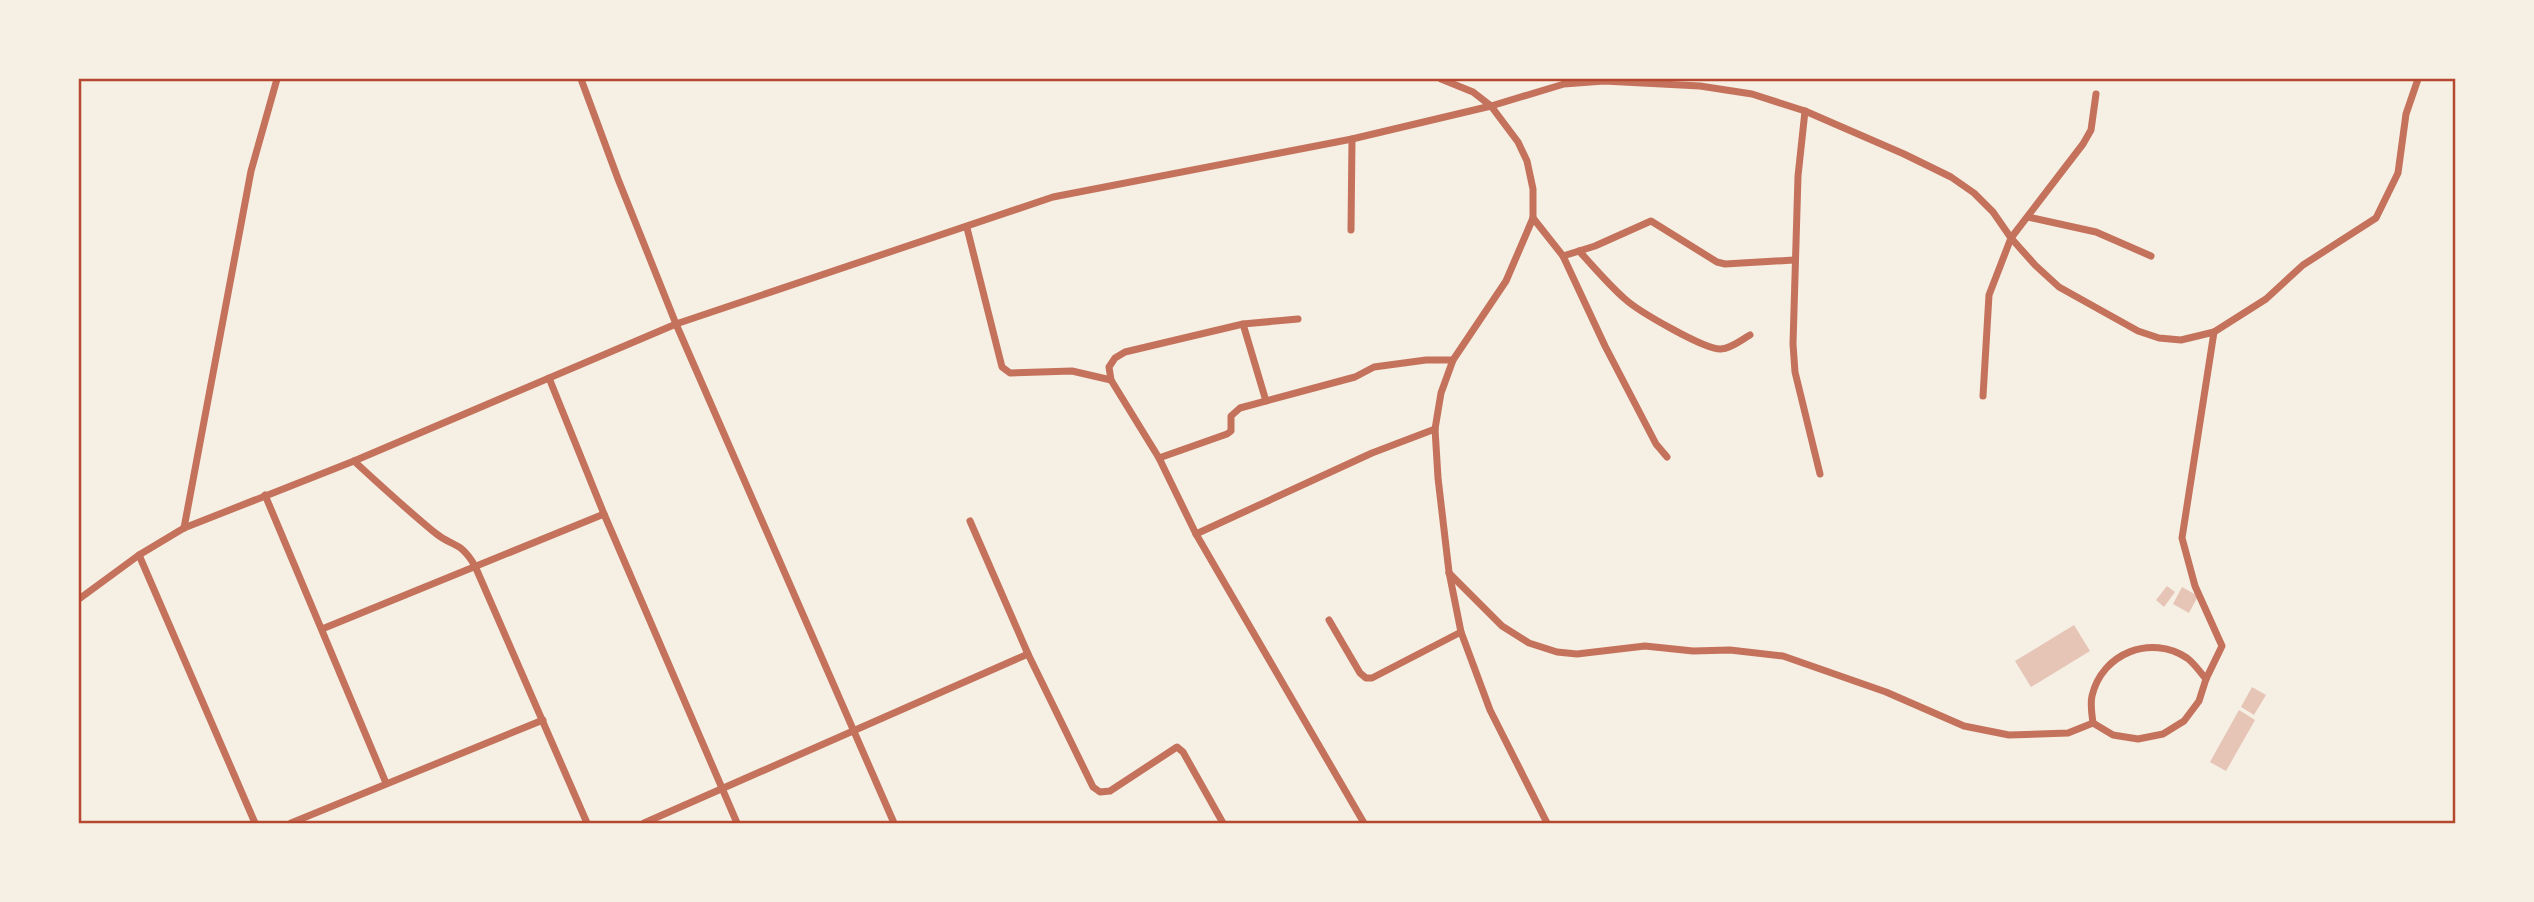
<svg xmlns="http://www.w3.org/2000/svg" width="2534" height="902" font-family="Figtree,sans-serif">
	<rect width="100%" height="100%" fill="#f6efe4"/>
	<g fill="#e6c5b7">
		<path d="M2167 586 2175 592 2164 607 2156 600Z"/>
		<path d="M2182 587 2198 596 2189 613 2173 604Z"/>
		<path d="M2074 625 2090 651 2031 687 2015 661Z"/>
		<path d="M2252 687 2266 695 2254 715 2241 707Z"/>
		<path d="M2239 710 2255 720 2226 771 2210 762Z"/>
	</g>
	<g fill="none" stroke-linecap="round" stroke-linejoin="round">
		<g stroke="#c5725c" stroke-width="7">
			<path d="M581 79 618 179 676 324 894 823"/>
			<path d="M1441 79 1473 92 1491 106 1518 142 1527 161 1533 189V218L1506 281 1453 360 1441 393 1435 429 1438 478 1449 572 1461 632 1490 710 1547 823"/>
			<path d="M1805 111 1798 176 1793 344 1795 372 1820 474"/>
			<path d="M2028 217 2096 232 2151 256"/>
			<path d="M1533 218 1563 256 1605 346 1656 444 1667 457"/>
			<path d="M967 228 1002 367 1010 373 1072 371 1111 380"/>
			<path d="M1351 230 1352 139"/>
			<path d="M1579 251C1594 267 1608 284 1625 299 1638 311 1705 350 1721 349 1732 348 1741 340 1750 335"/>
			<path d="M1563 256 1595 246 1651 221 1717 262 1725 264 1794 260"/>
			<path d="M1298 319 1243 324 1125 352 1115 358 1109 367 1111 380 1159 458 1196 534 1364 823"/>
			<path d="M1243 324 1266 401"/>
			<path d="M549 378 604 514 737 823"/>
			<path d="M1983 396 1989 295 2011 238 2083 144 2091 130 2096 94"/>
			<path d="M1159 458 1227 434 1231 431V416L1240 408 1355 377 1374 367 1426 360H1453"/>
			<path d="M354 461C380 485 406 509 434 532 453 548 460 540 475 566L587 823"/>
			<path d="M265 495 386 783"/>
			<path d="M970 521 1028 654 1093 787 1100 792 1110 791 1177 747 1183 752 1223 823"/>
			<path d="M184 528 251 171 277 79"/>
			<path d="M1196 534 1372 453 1435 429"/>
			<path d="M139 555 255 823"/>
			<path d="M1449 573 1502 626 1529 643 1557 652 1577 654 1645 646 1693 651 1730 650 1783 656 1886 692 1964 726 2009 735 2068 733 2093 723"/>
			<path d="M79 599 139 555 184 528 354 461 676 324 1053 197 1352 139 1491 106 1564 84 1604 81 1700 86 1752 94 1805 111 1904 154 1951 177 1974 193 1993 212 2011 238 2035 265 2059 287 2138 331 2159 338 2181 340 2214 332 2266 299 2303 265 2376 218 2398 173 2406 114 2418 79"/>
			<path d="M1329 620 1360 673 1366 678H1372L1461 632"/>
			<path d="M322 629 604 514"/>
			<path d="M2093 723 2113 735 2138 739 2163 734 2184 721 2199 701 2206 679 2222 646 2195 586 2182 538 2214 332"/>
			<path d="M2093 723C2092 715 2090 704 2092 696 2102 653 2151 634 2187 658 2194 663 2200 672 2206 679"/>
			<path d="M291 823 543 720"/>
			<path d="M644 823 1028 654"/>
		</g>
	</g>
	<rect width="2534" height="902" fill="none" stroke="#f6efe4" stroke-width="161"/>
	<rect x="80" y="80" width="2374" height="742" fill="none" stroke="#b5482f" stroke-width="2.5"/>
</svg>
